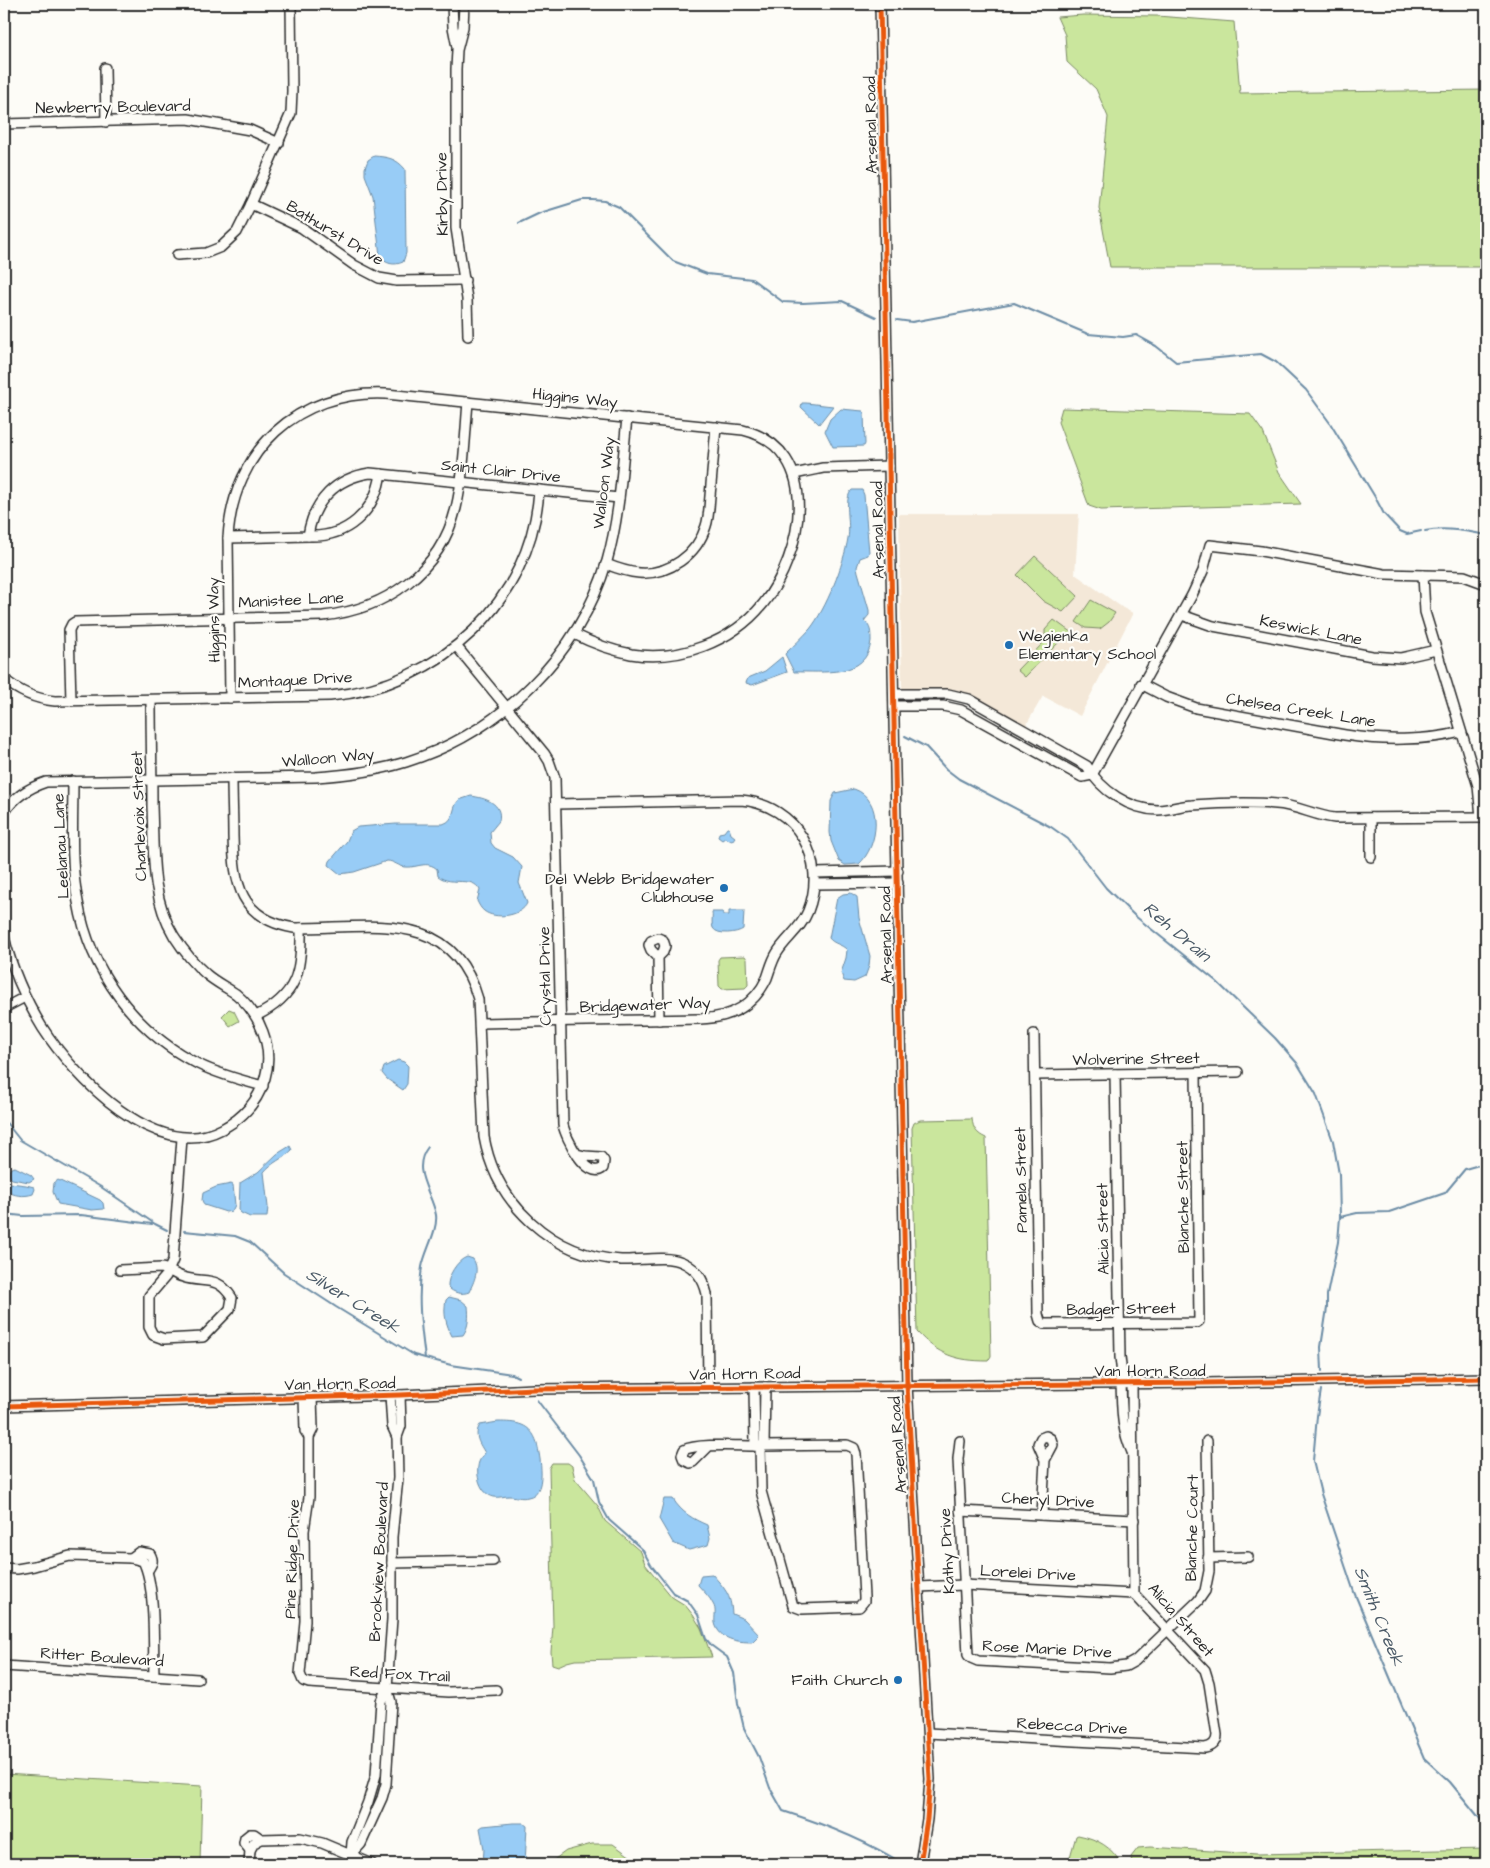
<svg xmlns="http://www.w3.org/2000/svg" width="1490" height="1868" font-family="'Architects Daughter',sans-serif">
	<rect width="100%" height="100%" fill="#fdfcf7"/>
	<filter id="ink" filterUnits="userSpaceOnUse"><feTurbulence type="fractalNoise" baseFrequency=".02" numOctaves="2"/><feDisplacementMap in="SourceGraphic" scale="10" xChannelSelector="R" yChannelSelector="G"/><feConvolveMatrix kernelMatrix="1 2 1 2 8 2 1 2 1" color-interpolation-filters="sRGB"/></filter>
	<g filter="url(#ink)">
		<path fill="#f4e8d8" d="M899 514H1079L1075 574 1123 608 1133 613 1080 716 1043 696 1025 727 981 702 904 690 902 688Z"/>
		<g fill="#cae69d" stroke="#7a8864">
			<path d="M1083 15 1157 16 1234 22 1240 93 1486 90V267H1110L1099 208 1108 117 1096 89 1067 62 1065 35 1057 17Z"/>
			<path d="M1062 408 1250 414 1263 432 1279 472 1301 504 1101 510 1089 506 1058 422Z"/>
			<path d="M1035 556 1078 596 1063 612 1043 601 1017 575Z"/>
			<path d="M1091 600 1115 613 1109 622 1100 629 1085 628 1076 622Z"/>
			<path d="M1054 620 1072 633 1073 638 1072 640 1060 641 1025 677 1017 670 1045 641V630Z"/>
			<path d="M745 956 747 959 748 985 745 988 722 989 719 986 718 960 720 957Z"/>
			<path d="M229 1009 234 1011 239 1021 230 1026 222 1016Z"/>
			<path d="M972 1119C973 1129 977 1134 986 1138L991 1356 988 1361C957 1361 938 1355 917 1332L912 1128 914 1123 920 1120Z"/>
			<path d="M552 1463H568L572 1466 575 1479 598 1506 605 1521 641 1552 645 1564 672 1597 685 1605 693 1615 701 1628 712 1657 575 1660 567 1662 558 1666 552 1664 551 1652 553 1626 549 1468Z"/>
			<path d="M4 1774 202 1786 200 1864H4Z"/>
			<path d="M1078 1835C1098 1839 1112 1847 1121 1864H1068L1076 1836Z"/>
			<path d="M592 1844H613L631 1857 633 1864H551V1862L566 1851Z"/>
			<path d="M1150 1847 1257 1854 1486 1849V1864H1132L1131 1857 1138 1848Z"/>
		</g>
		<g fill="#98ccf6" stroke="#6c8ca5">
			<path d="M374 156C387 157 396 158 405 169L406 253 403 262C394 266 385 264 380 256L373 196 365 175V168L368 160Z"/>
			<path d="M802 403H806L833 406 819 424 801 407Z"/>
			<path d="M841 409 863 411 864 413 865 444 864 446 833 447 825 431 830 419Z"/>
			<path d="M852 490H862L864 495 869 552 868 555 860 558 857 567 858 572 869 610V615L864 621C871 626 871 633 871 641 867 679 822 671 794 672L785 654C793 646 802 638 810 629 826 609 844 564 848 538 851 524 843 498 852 490Z"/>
			<path d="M782 657 787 672 752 685 746 683 748 678 765 671Z"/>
			<path d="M854 789C884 799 879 846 859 864L845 865 839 861 831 841 830 832 831 801 835 793Z"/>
			<path d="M471 796C485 798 503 803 499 821L490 832 491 843 495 848 513 857 522 867 519 883 527 903C522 916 495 920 484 911 481 909 479 905 477 901L480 890C472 875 452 887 438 876L437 869C427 860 417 868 406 867 399 867 394 861 387 861L354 872 340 874 329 865 330 861 347 841 351 831 358 827 396 824H443C456 820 451 808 459 800Z"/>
			<path d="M727 828H729L731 834 735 837 732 841 725 838 722 840 718 837 719 833 724 832Z"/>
			<path d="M851 893 857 897 859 918 870 956 869 966 865 977 854 982 844 981 841 973 846 958 847 950C842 944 833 944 829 938L837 898 843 894Z"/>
			<path d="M729 911H744L743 929C738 933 717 936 713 928 711 924 713 916 712 912H723V915H729Z"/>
			<path d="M398 1060 404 1062 408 1066 407 1084 403 1090 387 1079 382 1073 384 1067Z"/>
			<path d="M290 1146 292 1150C283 1159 272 1162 264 1172L268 1207 267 1217H250L241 1213 239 1210 240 1183 258 1172 277 1154Z"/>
			<path d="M15 1167 31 1175 34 1179 29 1182 12 1179 10 1177 9 1171 11 1168Z"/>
			<path d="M58 1180 100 1200 103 1203 104 1209 92 1210 58 1204 53 1192 54 1183Z"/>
			<path d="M10 1183 26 1185 34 1187 35 1189 33 1194C24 1197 13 1196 6 1190Z"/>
			<path d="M231 1184 233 1185 235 1205 232 1211 226 1212 204 1205 202 1200 203 1193 216 1187Z"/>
			<path d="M467 1257 473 1259C480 1270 474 1281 469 1292 462 1295 453 1293 448 1287 447 1277 457 1260 467 1257Z"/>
			<path d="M449 1297 461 1300 468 1306C469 1316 469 1327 463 1335L452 1336C446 1324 443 1314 446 1300Z"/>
			<path d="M498 1422C516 1422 531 1423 537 1443 540 1457 548 1494 528 1497 521 1499 516 1496 509 1496 504 1496 499 1498 494 1497 480 1494 475 1474 479 1462 480 1459 483 1456 485 1453 480 1444 473 1436 480 1425Z"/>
			<path d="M664 1499H673C682 1513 693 1519 707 1525L710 1538 708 1545 689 1550 673 1543 659 1519Z"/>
			<path d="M712 1574C725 1589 731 1594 732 1614L744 1619 759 1635 752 1642C738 1642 719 1640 715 1623 714 1617 717 1610 713 1604 710 1597 703 1591 698 1585L701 1575Z"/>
			<path d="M513 1823H523L527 1826 525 1864H502L499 1863 483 1864 484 1849 480 1828 483 1826Z"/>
		</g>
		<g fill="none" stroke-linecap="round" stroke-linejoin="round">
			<g stroke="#6c8ca5" stroke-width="2">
				<path d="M519 223 540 213 582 200H593L605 201 619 207 673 261 707 274 752 279 783 302 803 303 842 301 876 317"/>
				<path d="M897 320 912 322 1014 303 1088 334 1123 337 1136 335 1156 346 1176 362 1261 354 1276 362 1306 390 1330 423 1375 497 1384 514 1400 531 1407 534 1421 531"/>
				<path d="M1425 531C1445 527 1467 531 1486 535"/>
				<path d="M905 736 926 747 946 769 959 779 1051 827 1068 839 1106 888 1135 916 1216 981 1275 1038 1297 1063 1316 1094 1333 1141 1339 1174 1340 1217 1338 1242 1327 1295V1308L1321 1347 1322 1371"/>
				<path d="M4 1120 20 1140 101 1187 155 1224 167 1230"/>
				<path d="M4 1214 23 1216 81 1215 152 1224"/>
				<path d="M1340 1217 1357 1213 1389 1212 1445 1193 1465 1169 1486 1163"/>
				<path d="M184 1231 235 1236 250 1242 284 1273 336 1307 414 1355 451 1365 512 1374 518 1377"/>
				<path d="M425 1358C421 1327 417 1298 422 1267 425 1251 438 1230 436 1215 432 1192 410 1170 428 1147"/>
				<path d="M1321 1390 1317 1416 1313 1461 1321 1494 1354 1592 1424 1758 1450 1782 1486 1826"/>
				<path d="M537 1400 579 1455 594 1479 599 1502 609 1520 642 1549 651 1565 673 1593 688 1601 698 1615 706 1639 712 1646 727 1657 734 1673 738 1703 744 1728 759 1757 770 1788 783 1811C824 1824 867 1841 903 1864"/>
			</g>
			<g stroke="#2b2b2b" stroke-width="12">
				<g id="minor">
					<path d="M452 4 453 27 457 47"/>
					<path d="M464 4 463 27 457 50 456 69V228L467 299 468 336"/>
					<path d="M880 4 907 1385 930 1779 927 1819 920 1864"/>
					<path d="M105 68 106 122"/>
					<path d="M4 124 188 119 250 130 279 143"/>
					<path d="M251 204 302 228 354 265 379 278 397 281 465 280"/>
					<path d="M177 255 206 253 221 247 237 232 251 204 291 113 292 91 291 4"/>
					<path d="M794 474 823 468 889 466"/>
					<path d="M308 536C347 538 375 512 381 474"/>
					<path d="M228 538 308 536C313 501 336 478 370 473L619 498"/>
					<path d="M606 564C616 568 627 572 639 573 669 575 697 555 706 526 709 517 709 506 710 496 712 473 714 450 716 427"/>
					<path d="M1423 575 1425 612 1478 786 1481 817"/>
					<path d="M1182 615 1213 626 1372 656 1401 658 1436 650"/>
					<path d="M457 647 544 753 549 761 555 778 563 1125C566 1138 587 1181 603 1168L604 1161 601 1157 585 1156 577 1154"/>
					<path d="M4 679C19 692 35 699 55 701L330 696C440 686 532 601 539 490"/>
					<path d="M1141 684 1166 697 1196 708 1345 735C1380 741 1427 741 1461 732"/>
					<path d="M894 694H948L969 699 1087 766C1100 790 1130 810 1158 810 1170 810 1181 805 1192 805 1219 803 1249 802 1276 804 1296 805 1315 816 1335 818L1486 817"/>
					<path d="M230 698 228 538C233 450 298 390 386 394L743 430C824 450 803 555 763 604 732 642 679 662 631 654 610 650 592 643 574 634"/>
					<path d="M71 701 69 630 72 624 75 622 323 616C386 609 440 572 456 508 464 474 465 437 468 402"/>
					<path d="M894 706H943L961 710 1082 777 1092 775"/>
					<path d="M1092 775 1192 595 1203 571 1210 545 1261 551 1384 574 1464 576 1486 584"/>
					<path d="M232 778C232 797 233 817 233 836 234 884 240 919 294 928 368 929 452 906 478 999L484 1137C496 1204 552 1256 621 1260 641 1261 664 1255 682 1262 696 1268 704 1280 707 1294L708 1387"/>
					<path d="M73 781C73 821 70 863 78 902 90 971 135 1032 198 1064 218 1074 240 1080 263 1086"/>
					<path d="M4 813C14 797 28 788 46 782L316 777C347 775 377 771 406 762 499 733 579 656 607 561 620 515 622 466 627 418"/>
					<path d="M1371 818V857"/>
					<path d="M815 873 898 871"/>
					<path d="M815 884 898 883"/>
					<path d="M4 937C12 969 25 999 42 1027 74 1077 157 1164 222 1129 243 1118 258 1102 265 1078 274 1047 260 1014 236 994 226 987 215 982 206 974 193 963 183 950 174 936 150 896 154 851 152 806 152 770 151 735 151 700"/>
					<path d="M658 957 651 950 649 945 651 941 658 938 663 940 665 946 663 952 658 957 659 1020"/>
					<path d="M4 1008 25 997"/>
					<path d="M256 1016C297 996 302 971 301 928"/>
					<path d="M481 1023 700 1019C730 1018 754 1006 767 978 770 970 772 961 777 953 786 938 801 929 808 911 828 860 797 805 741 800L557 804"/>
					<path d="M1034 1034 1038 1314 1040 1321 1044 1324 1196 1323 1199 1321 1196 1073"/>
					<path d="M1115 1074 1120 1357 1123 1383"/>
					<path d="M1035 1075 1238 1072"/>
					<path d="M120 1270 161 1268C169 1269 175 1275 183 1277 204 1284 217 1274 232 1298L230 1309 203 1337 164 1339 153 1335 149 1327V1296L166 1276 173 1260 182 1138"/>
					<path d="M1121 1383C1122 1409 1121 1428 1132 1452"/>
					<path d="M754 1387 755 1446"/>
					<path d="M390 1395 392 1426 397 1437"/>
					<path d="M304 1397 305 1431 309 1437"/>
					<path d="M312 1397 313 1429 309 1437V1497L304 1531 305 1621 300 1674 303 1681 309 1683 449 1692 496 1690"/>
					<path d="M4 1406 400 1395 534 1389 1205 1383 1486 1378"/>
					<path d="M960 1441 958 1459 968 1655 971 1658 978 1661 1110 1668 1126 1666 1135 1661 1198 1601 1205 1591 1209 1571 1207 1441"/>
					<path d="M709 1446 693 1462 690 1463 684 1460 682 1455 684 1450C697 1443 738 1446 755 1446H764L847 1445 854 1448 856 1454 864 1597V1601L859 1607 801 1609 793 1606 761 1491 760 1446"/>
					<path d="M764 1446 765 1387"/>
					<path d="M960 1511 1134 1520"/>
					<path d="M1042 1515 1045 1460 1053 1445 1051 1439 1046 1436 1041 1438 1038 1444 1045 1460"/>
					<path d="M131 1558 139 1552 150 1554C154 1561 152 1564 148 1570"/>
					<path d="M1208 1558 1248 1557"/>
					<path d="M392 1563 493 1561"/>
					<path d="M4 1568 17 1569 34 1566 70 1556 131 1558 143 1561C156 1586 153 1647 154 1676"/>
					<path d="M919 1587 964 1585 1134 1594"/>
					<path d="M4 1666 198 1679"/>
					<path d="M928 1733 1205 1748C1212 1747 1217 1743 1217 1735L1209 1683 1205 1670 1134 1594 1132 1383"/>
					<path d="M250 1850 244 1843 245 1838 250 1834H254L261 1839"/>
					<path d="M351 1855 352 1842 368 1802 376 1775 381 1701 387 1688 392 1619V1537L398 1478 397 1437 401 1426 400 1395"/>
					<path d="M249 1864 250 1850 254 1843 261 1839 300 1838 322 1843 372 1864"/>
					<path d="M348 1864 351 1855 361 1844 382 1798 386 1784 391 1702 387 1688"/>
				</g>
			</g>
			<use href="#minor" stroke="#fdfcf7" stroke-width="9"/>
			<g stroke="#fdfcf7" stroke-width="8">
				<g id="cycleway">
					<path d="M880 4 907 1385 930 1779 927 1819 920 1864"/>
					<path d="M4 1406 400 1395 534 1389 1205 1383 1486 1378"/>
				</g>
			</g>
			<use href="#cycleway" stroke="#e8590c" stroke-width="5"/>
		</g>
	</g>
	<g fill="#1f6fb2" stroke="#fdfcf7" stroke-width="2">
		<circle cx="1009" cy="645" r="5"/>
		<circle cx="724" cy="888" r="5"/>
		<circle cx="898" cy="1680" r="5"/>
	</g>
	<g text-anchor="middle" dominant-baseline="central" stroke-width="4.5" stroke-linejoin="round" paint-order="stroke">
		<g font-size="16" fill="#2b2b2b" stroke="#fdfcf7">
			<text transform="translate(113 107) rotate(-1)">Newberry Boulevard</text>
			<text transform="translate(871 125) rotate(-91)">Arsenal Road</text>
			<text transform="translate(442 194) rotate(-91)">Kirby Drive</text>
			<text transform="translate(335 233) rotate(31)">Bathurst Drive</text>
			<text transform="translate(575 398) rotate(6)">Higgins Way</text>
			<text transform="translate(501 471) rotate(6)">Saint Clair Drive</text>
			<text transform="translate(604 483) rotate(-83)">Walloon Way</text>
			<text transform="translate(878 530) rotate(-91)">Arsenal Road</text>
			<text transform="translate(291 600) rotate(-3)">Manistee Lane</text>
			<text transform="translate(214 620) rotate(-91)">Higgins Way</text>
			<text transform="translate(1311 630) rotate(11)">Keswick Lane</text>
			<text transform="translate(295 680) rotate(-3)">Montague Drive</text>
			<text transform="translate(1301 710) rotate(9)">Chelsea Creek Lane</text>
			<text transform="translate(328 758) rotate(-5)">Walloon Way</text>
			<text transform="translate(139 816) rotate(-92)">Charlevoix Street</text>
			<text transform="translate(61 846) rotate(-93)">Leelanau Lane</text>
			<text transform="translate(886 935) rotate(-91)">Arsenal Road</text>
			<text transform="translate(545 976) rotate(-91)">Crystal Drive</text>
			<text transform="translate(645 1005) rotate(-2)">Bridgewater Way</text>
			<text transform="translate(1136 1059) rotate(-1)">Wolverine Street</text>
			<text transform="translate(1021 1180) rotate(-91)">Pamela Street</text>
			<text transform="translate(1183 1197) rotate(-91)">Blanche Street</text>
			<text transform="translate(1103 1229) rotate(-91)">Alicia Street</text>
			<text transform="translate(1121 1309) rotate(-1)">Badger Street</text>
			<text x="1150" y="1371">Van Horn Road</text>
			<text transform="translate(745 1374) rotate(-1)">Van Horn Road</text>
			<text transform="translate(340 1384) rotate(-1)">Van Horn Road</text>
			<text transform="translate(898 1445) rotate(-94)">Arsenal Road</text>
			<text transform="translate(1048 1500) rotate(3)">Cheryl Drive</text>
			<text transform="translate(1192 1528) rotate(-89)">Blanche Court</text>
			<text transform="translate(947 1551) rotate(-93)">Kathy Drive</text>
			<text transform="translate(292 1559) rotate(-88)">Pine Ridge Drive</text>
			<text transform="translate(379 1562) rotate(-87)">Brookview Boulevard</text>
			<text transform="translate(1028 1573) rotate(3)">Lorelei Drive</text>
			<text transform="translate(1181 1620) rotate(49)">Alicia Street</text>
			<text transform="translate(1047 1649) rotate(3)">Rose Marie Drive</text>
			<text transform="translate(102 1657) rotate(4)">Ritter Boulevard</text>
			<text transform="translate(400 1674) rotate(3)">Red Fox Trail</text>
			<text transform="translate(1072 1726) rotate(3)">Rebecca Drive</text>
		</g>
		<g font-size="16" fill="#2b2b2b" stroke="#fdfcf7" text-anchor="end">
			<text x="1019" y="636" text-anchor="start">Wegienka<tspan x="1019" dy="18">Elementary School</tspan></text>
			<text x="714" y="879">Del Webb Bridgewater<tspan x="714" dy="18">Clubhouse</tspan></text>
			<text x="888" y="1680">Faith Church</text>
		</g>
		<g font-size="18" font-style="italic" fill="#4c5b68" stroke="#fdfcf7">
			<text transform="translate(1177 932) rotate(40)">Reh Drain</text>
			<text transform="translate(353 1301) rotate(32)">Silver Creek</text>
			<text transform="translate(1379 1616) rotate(68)">Smith Creek</text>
		</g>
	</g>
	<rect width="1490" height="1868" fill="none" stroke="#fdfcf7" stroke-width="20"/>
	<rect x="10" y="10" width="1470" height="1848" fill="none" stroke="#2b2b2b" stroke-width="2" filter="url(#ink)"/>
</svg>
